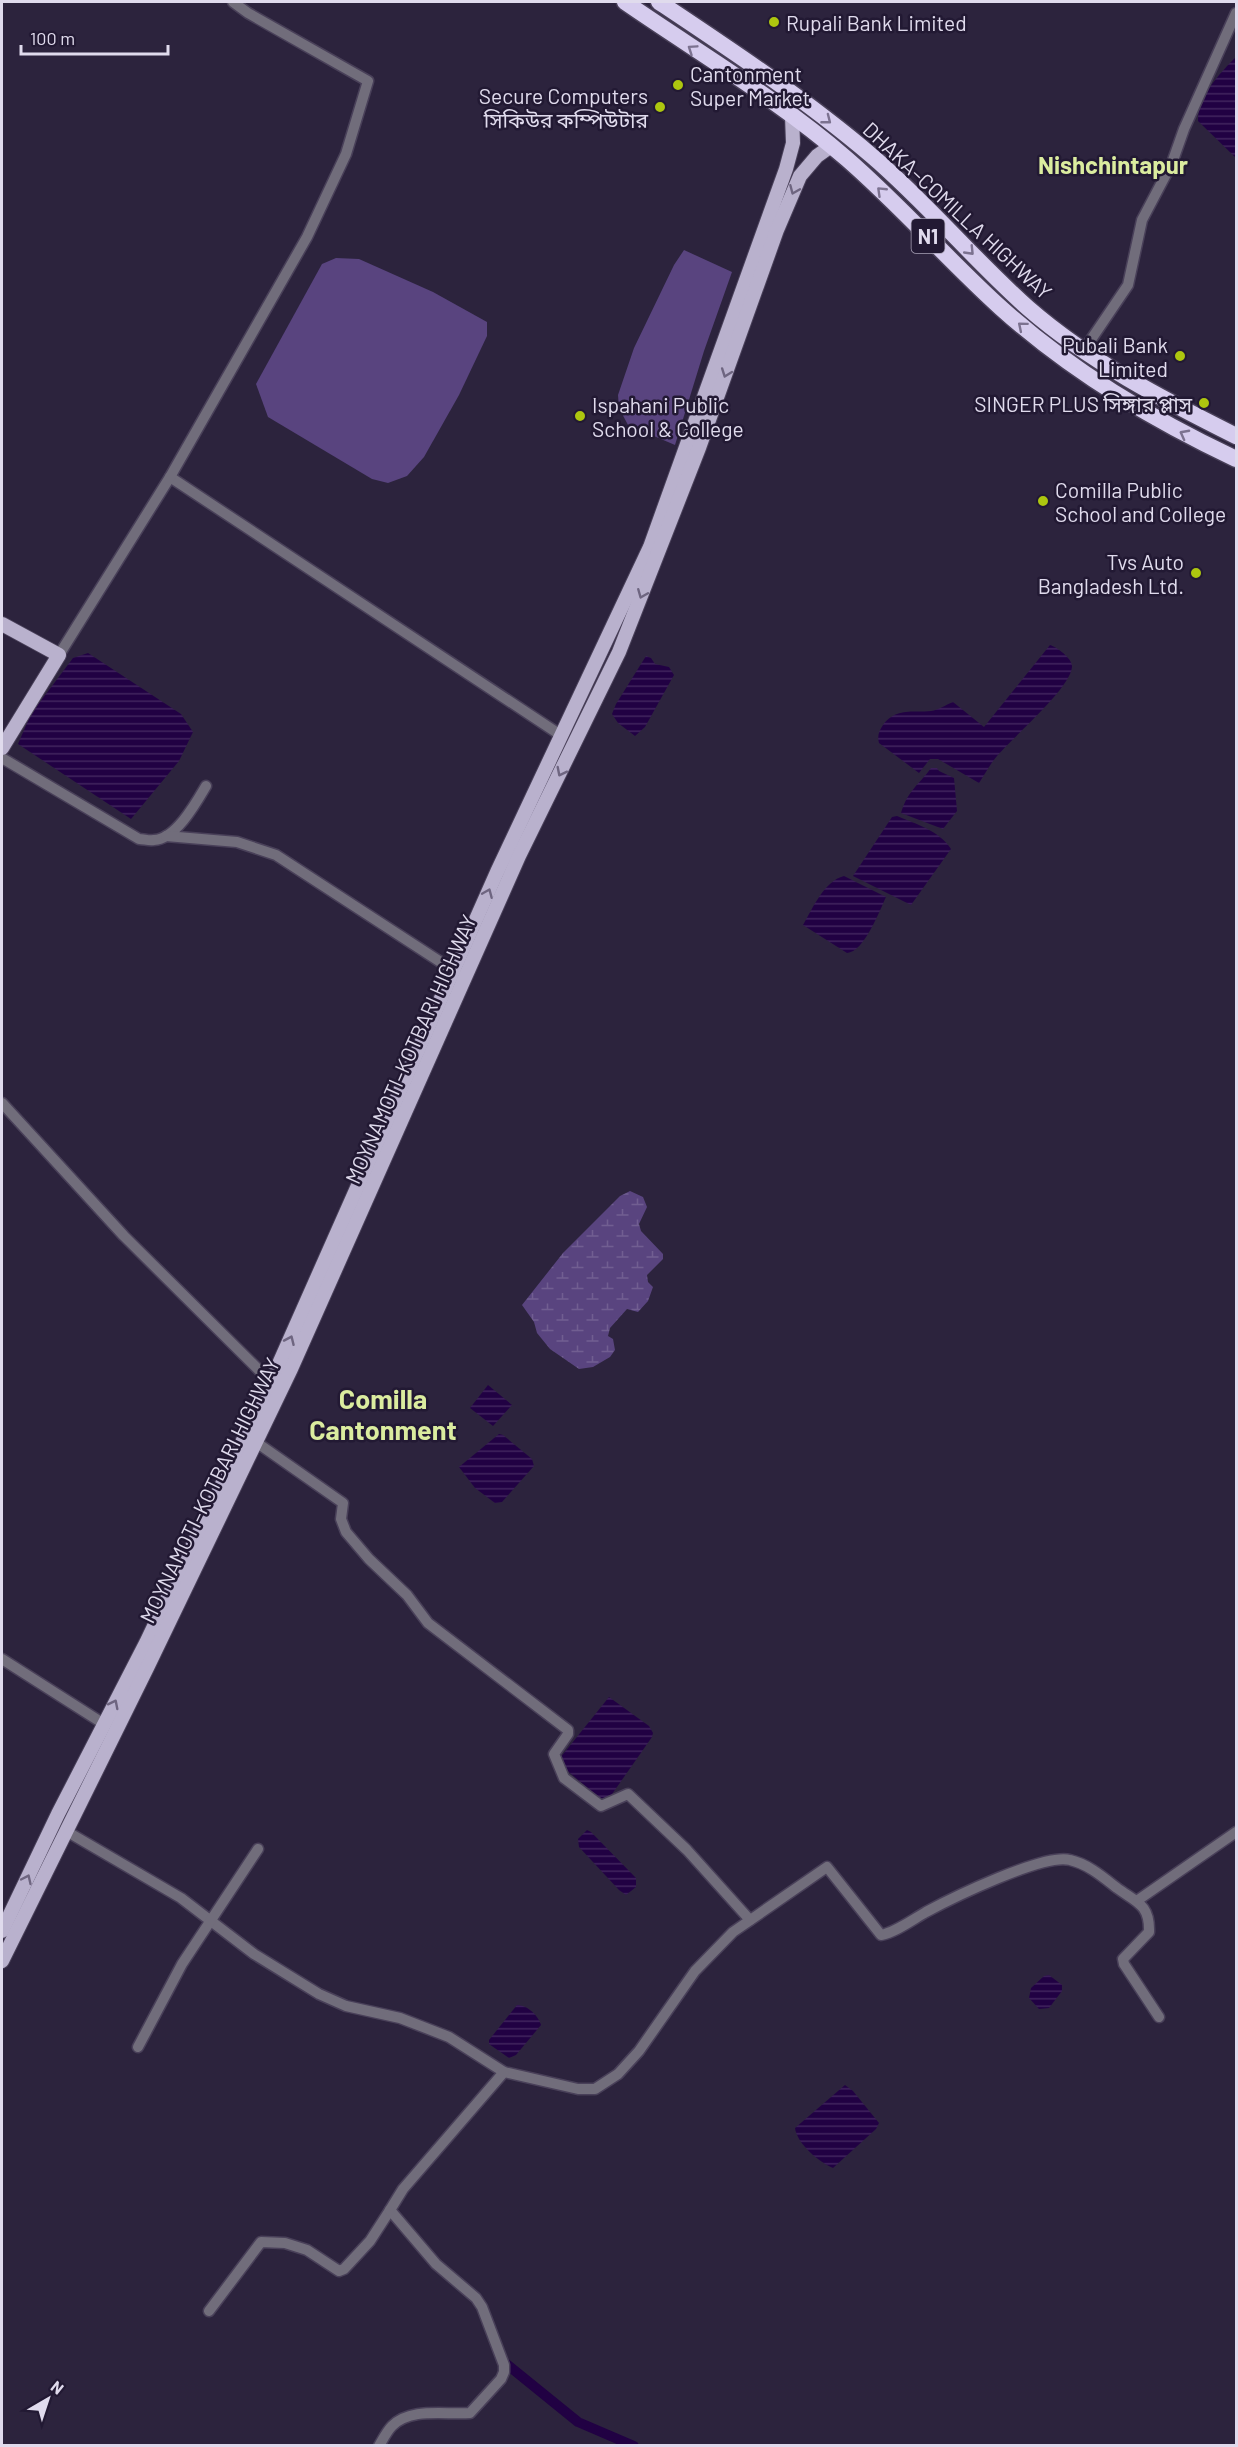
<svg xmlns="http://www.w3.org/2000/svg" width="1238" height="2447" font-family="Barlow,'Noto Sans Bengali',sans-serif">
	<defs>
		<pattern id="wetland-marsh" width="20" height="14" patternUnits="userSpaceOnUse" patternTransform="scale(1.5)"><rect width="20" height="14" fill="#59447f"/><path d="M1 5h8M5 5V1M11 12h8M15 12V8" fill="none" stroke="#715e91"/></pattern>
		<pattern id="water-rules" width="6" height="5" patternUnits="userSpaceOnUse" patternTransform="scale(1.5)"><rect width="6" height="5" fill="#210143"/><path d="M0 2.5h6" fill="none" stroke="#41255e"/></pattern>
	</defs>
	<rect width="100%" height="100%" fill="#2c233d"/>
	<g fill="#59447f">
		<path d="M684 250 732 272 704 351 675 445 628 425 619 408 618 395 634 348 674 265Z"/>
		<path d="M336 258 359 259 433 292 487 322V336L459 395 424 457 407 476 388 483 372 479 268 417 256 384 322 264Z"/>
	</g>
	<path fill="url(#wetland-marsh)" d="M630 1191 643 1197 647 1207 639 1224 641 1231 663 1254V1259L647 1275 648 1282 653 1287 648 1301 638 1312 627 1309 610 1328 608 1336 613 1339 615 1350 610 1357 593 1367 579 1369 550 1349 537 1333 534 1322 522 1305 563 1253 620 1196Z"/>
	<g fill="url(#water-rules)">
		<path d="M1236 57V158L1198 121C1197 97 1220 73 1236 57Z"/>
		<path d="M1050 645C1057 647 1073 659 1072 667 1070 689 1013 737 997 756 990 764 985 774 979 783L938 759H930L919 773 879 743C877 736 879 731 883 725 896 707 913 713 931 711 939 710 945 705 953 702L984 727Z"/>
		<path d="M88 653 181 714 193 732 179 761 131 819 18 744 31 714 73 658Z"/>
		<path d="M646 656 651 658 655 664 669 667 674 675 645 727 635 736 618 723 612 714 616 704Z"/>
		<path d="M931 768H937L939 771 954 778 957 811 943 829 901 813C908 790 918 786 931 768Z"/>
		<path d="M897 816C916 824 940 831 951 849L911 905 853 876 892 817Z"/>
		<path d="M844 876 886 897C879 912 864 952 847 953L803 925C813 908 824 881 844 876Z"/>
		<path d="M488 1385 512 1405 493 1426 470 1408Z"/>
		<path d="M499 1434 503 1435 532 1459 534 1466 502 1502 495 1503 475 1488 459 1467Z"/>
		<path d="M609 1697 649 1726 653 1733 652 1737 610 1797 602 1800 564 1768 560 1758Z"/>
		<path d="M587 1830 591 1832 636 1878V1887L626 1895 619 1890 579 1847 578 1839Z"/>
		<path d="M1049 1975 1062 1985V1991L1049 2008 1039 2009 1029 1998 1031 1988 1044 1976Z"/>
		<path d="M517 2005C527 2005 538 2015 541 2025L516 2055 509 2058 489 2044V2040Z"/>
		<path d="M845 2085 853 2091 879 2123 876 2129 833 2168C819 2162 797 2144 795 2128Z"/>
	</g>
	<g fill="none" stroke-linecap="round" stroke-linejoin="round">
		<path stroke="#210143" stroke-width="10" d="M504 2362 578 2422 634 2446"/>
		<g stroke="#494059" stroke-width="13">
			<g id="minor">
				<path d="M1084 350 1128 285 1142 220 1172 163 1184 129 1236 13"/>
				<path d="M170 477 562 736"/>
				<path d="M59 655 170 477 307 237 346 154 368 81 248 13 233 2"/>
				<path d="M2 758 139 839C144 839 149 841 154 840 176 839 196 803 206 786"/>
				<path d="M166 836 237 842 276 855 459 974"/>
				<path d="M2 1103 124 1236 274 1385"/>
				<path d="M256 1442 343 1503 341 1519 346 1532 369 1559 407 1595 428 1623 568 1730V1734L554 1754 564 1778 601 1806 628 1794 687 1850 750 1920"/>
				<path d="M2 1659 104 1724"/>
				<path d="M66 1831 181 1898 254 1954 319 1994 346 2006 400 2018 449 2037 504 2072 578 2089H595L618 2074 639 2051 695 1971 733 1932 827 1867 881 1935C896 1932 912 1920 926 1912 952 1898 1044 1853 1070 1860 1088 1864 1103 1877 1117 1888 1136 1902 1150 1904 1149 1932L1123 1959 1124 1964 1159 2017"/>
				<path d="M1138 1900 1236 1832"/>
				<path d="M138 2047 182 1964 258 1849"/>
				<path d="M209 2311 261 2242 285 2243 307 2250 339 2271 344 2269 370 2241 390 2210"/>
				<path d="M379 2446C383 2439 387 2431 392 2426 411 2407 445 2415 470 2413L501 2379 504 2372V2365L482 2307 476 2298 436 2264 390 2210 403 2189 504 2072"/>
			</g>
		</g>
		<g stroke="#494059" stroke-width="16">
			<g id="major">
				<path d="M2 624 59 655 2 748"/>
				<path d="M2 1931 58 1814 146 1643 270 1384 497 872 650 547 786 169 793 143 792 116"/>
				<path d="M2 1961 147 1668 291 1369 519 856 619 652 699 448 777 230 800 176 817 156 831 146"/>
			</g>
		</g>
		<g stroke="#494059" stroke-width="19">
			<g id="highway">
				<path d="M625 2C699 53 779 100 847 159 901 206 948 260 1001 308 1071 371 1151 419 1236 459"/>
				<path d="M659 2C731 50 805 99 872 156 927 203 974 260 1028 308 1090 362 1164 400 1236 436"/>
			</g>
		</g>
		<use href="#minor" stroke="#716d7b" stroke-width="10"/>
		<use href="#major" stroke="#b9b1cd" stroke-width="14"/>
		<use href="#highway" stroke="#d6ccee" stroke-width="16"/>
	</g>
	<defs><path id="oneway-chevron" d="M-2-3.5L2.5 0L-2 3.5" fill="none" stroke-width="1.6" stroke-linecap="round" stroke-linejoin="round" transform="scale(1.5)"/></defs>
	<g stroke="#7c7290">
		<use href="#oneway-chevron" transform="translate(692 49) rotate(-146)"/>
		<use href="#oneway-chevron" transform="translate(827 120) rotate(38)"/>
		<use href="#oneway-chevron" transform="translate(881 191) rotate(-136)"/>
		<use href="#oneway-chevron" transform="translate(970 251) rotate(46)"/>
		<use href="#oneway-chevron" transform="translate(1022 326) rotate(-140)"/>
		<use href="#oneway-chevron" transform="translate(1184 434) rotate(-152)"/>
	</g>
	<g stroke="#6e6580">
		<use href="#oneway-chevron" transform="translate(794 190) rotate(113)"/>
		<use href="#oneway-chevron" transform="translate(726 373) rotate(110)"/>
		<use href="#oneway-chevron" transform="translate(642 594) rotate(112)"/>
		<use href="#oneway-chevron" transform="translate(561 772) rotate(117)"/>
		<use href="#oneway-chevron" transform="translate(488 893) rotate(-67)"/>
		<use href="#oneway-chevron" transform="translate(290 1340) rotate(-66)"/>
		<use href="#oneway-chevron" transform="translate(114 1704) rotate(-63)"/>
		<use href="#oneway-chevron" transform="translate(27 1879) rotate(-65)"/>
	</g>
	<g fill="#adc60f" stroke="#221933" stroke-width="2">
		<circle cx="774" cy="22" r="6"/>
		<circle cx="678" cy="85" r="6"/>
		<circle cx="660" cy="107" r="6"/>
		<circle cx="1180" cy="356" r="6"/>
		<circle cx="1204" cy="403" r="6"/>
		<circle cx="580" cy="416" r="6"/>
		<circle cx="1043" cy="501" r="6"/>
		<circle cx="1196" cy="573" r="6"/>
	</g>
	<g text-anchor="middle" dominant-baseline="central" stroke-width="5" stroke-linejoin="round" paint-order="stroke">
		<rect fill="#221933" stroke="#a7a1b5" stroke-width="1.5" x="911.5" y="219" width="33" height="34" rx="4.5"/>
		<g font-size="20" font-weight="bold" fill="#e0dbed">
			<text x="928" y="236">N1</text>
		</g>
		<g font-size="21" fill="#e0dbed" stroke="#221933" text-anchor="start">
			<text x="786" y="22">Rupali Bank Limited</text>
			<text x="690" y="73">Cantonment<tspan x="690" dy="24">Super Market</tspan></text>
			<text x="648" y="95" text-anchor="end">Secure Computers<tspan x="648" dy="24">সিকিউর কম্পিউটার</tspan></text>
			<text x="1168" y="344" text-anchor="end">Pubali Bank<tspan x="1168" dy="24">Limited</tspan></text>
			<text x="1192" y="403" text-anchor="end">SINGER PLUS সিঙ্গার প্লাস</text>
			<text x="592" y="404">Ispahani Public<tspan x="592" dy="24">School &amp; College</tspan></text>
			<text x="1055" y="489">Comilla Public<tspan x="1055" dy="24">School and College</tspan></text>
			<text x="1184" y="561" text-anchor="end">Tvs Auto<tspan x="1184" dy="24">Bangladesh Ltd.</tspan></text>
		</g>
		<g font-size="21" fill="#e0dbed" stroke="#221933">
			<text transform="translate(958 210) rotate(43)">DHAKA–COMILLA HIGHWAY</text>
			<text transform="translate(410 1049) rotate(-66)">MOYNAMOTI–KOTBARI HIGHWAY</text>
			<text transform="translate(209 1490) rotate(-64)">MOYNAMOTI–KOTBARI HIGHWAY</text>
		</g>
		<g font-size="24" font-weight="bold" fill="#dbec9f" stroke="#221933">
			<text x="1113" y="164">Nishchintapur</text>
		</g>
		<g font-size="27" font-weight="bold" fill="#dbec9f" stroke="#221933">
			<text x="383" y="1398">Comilla<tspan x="383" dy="31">Cantonment</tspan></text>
		</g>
	</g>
	<rect width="1238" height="2447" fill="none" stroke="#e0dbed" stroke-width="6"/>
	<g transform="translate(48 2399) rotate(39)" stroke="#221933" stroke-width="4.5" paint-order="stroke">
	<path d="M0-4.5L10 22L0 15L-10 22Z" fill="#e0dbed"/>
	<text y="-9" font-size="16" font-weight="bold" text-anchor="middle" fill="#e0dbed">N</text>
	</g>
	<path d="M21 45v9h147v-9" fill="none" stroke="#e0dbed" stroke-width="3"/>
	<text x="30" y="45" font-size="18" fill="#e0dbed" stroke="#221933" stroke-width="4.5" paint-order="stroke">100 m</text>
</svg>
